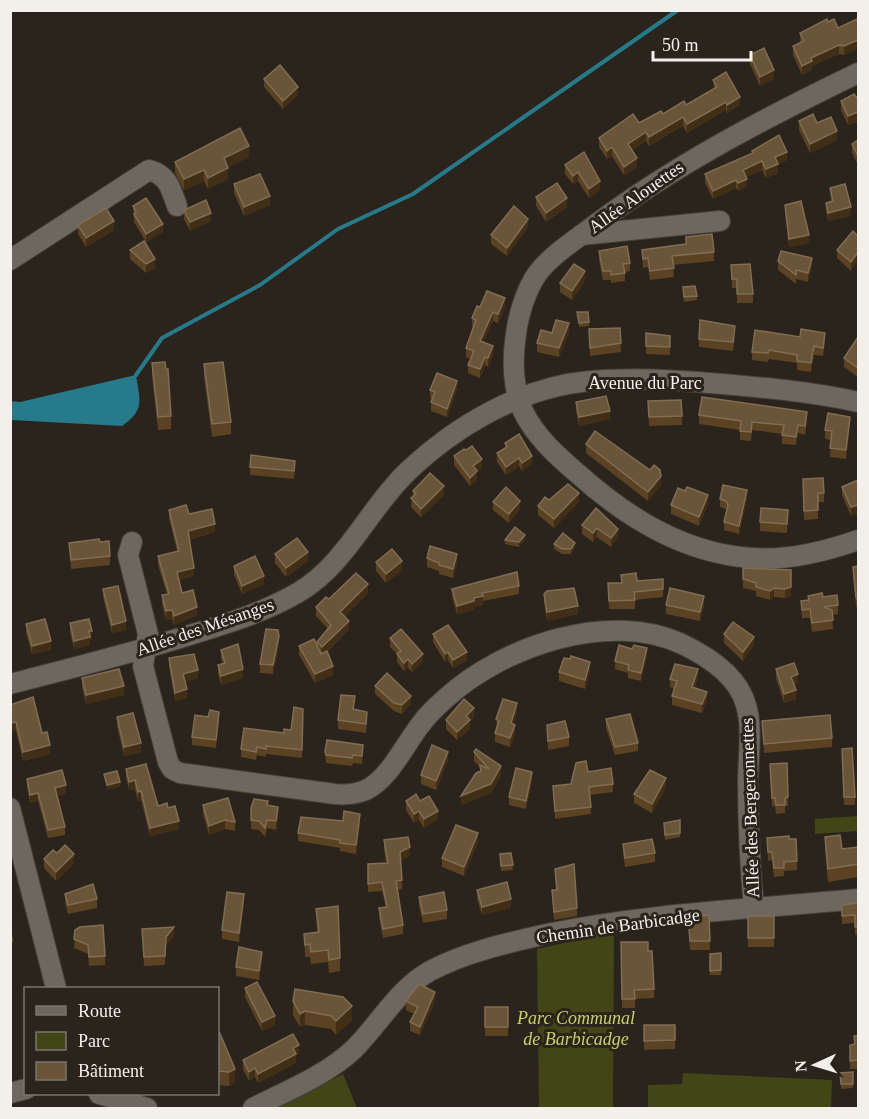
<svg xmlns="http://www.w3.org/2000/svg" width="869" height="1119" font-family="Georgia,serif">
	<rect width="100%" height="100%" fill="#2a241d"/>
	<g fill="#424617">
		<path d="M858 816V831L815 834V819Z"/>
		<path d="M614 932 613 1108H539L537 949Z"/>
		<path d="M683 1073 832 1080 831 1108H648V1085L682 1084Z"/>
		<path d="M343 1074 357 1108H275Z"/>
	</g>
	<path fill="#277a8a" d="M136 375C140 401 145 410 122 426L11 420V401L20 402Z"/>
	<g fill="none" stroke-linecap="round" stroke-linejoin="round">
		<path stroke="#277a8a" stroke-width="4" d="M136 375 162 338 260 285 338 229 413 194 678 10"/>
		<g stroke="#443f39" stroke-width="22">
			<g id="minor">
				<path d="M858 73C767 117 678 163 596 224 577 239 552 254 537 274 526 290 518 316 516 334 512 360 512 386 523 411 535 436 556 455 577 473 626 517 683 553 751 558 788 561 824 552 858 540"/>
				<path d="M581 235 720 221"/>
				<path d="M10 260 149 170C168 175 171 189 177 206"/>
				<path d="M132 542 128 555 148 634 143 666 168 762 172 769 180 773 335 794C345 795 356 794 366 790 390 778 405 744 421 724 428 714 437 706 446 698 503 646 609 610 682 644 707 656 738 676 746 705 753 728 748 758 748 782 748 824 750 866 754 909"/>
				<path d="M10 684C72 668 133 653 193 634 229 623 267 611 299 592 345 565 369 509 406 473 455 426 521 387 590 381 633 377 679 380 722 384 768 388 814 392 858 402"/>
				<path d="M10 808 56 988"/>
				<path d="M10 1093 26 1089"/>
				<path d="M99 1094 147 1108"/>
				<path d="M253 1108C286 1091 327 1075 354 1049 380 1023 398 989 430 971 466 952 507 943 547 934 649 913 755 909 858 899"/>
			</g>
		</g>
		<use href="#minor" stroke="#6e675f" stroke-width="20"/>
	</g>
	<g fill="#5a4222">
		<path d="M828 22 838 28 858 23 844 55 839 54 812 66V70L802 75 793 55V46L800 43V33Z"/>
		<path d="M750 55 774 79 760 86 750 64Z"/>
		<path d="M264 79 298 95 283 109 264 87Z"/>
		<path d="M713 80 740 105 727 113 726 110 687 133 683 126 649 146 646 141 632 150 637 167 624 175 612 156 607 159 599 147V138L686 105 714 89Z"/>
		<path d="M858 96V121L848 125 841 110V101Z"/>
		<path d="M799 121 837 140 810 153 799 130Z"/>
		<path d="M858 140V165L852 153V144Z"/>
		<path d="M752 151 787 160 778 164V173L766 178 762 170 746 177 747 187 738 191 736 188 713 199 705 183V174L752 154Z"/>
		<path d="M584 152 600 190 589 198 578 181 573 184 565 174V165Z"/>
		<path d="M249 157 228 167V179L208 189 204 181 184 190 175 173V162Z"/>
		<path d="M234 184 270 205 244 216 234 193Z"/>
		<path d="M830 188 851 216 828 221 826 211V203L831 201Z"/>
		<path d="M536 197 567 207 546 222 536 206Z"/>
		<path d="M785 205 809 243 789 247 785 213Z"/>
		<path d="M133 206 163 232 146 242 134 222Z"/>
		<path d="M184 210 211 221 190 231 184 219Z"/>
		<path d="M78 225 114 230 86 247 78 234Z"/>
		<path d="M528 227 507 256 491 244V235Z"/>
		<path d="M853 231 851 271 837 258V250Z"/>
		<path d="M686 237 714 252V261L673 265 674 277 650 280 648 267 643 268 642 250 686 244Z"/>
		<path d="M130 250 155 268 146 273 130 259Z"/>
		<path d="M599 251 630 263V271L625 272V281L611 283V280H603L599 260Z"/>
		<path d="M778 261 812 267 808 282 796 279V284L778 270Z"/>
		<path d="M731 265 753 294V303H737V288H732Z"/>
		<path d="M585 280 572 300 560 292V283Z"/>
		<path d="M683 287 697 296V300L684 302Z"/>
		<path d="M480 307H505L498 323 493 321 483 343 493 355 488 367 485 365 480 378 468 373V365L471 359 466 357V348L474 328 472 327V318Z"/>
		<path d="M577 312 589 322V326L579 327Z"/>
		<path d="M620 328 621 352 590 356 589 329Z"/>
		<path d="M569 332 559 357 537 352V343L552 333Z"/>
		<path d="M646 333 670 336V355L646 354Z"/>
		<path d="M735 335 733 351 699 347V339Z"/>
		<path d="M858 337V377L844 367V358Z"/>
		<path d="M825 341 823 356 814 355 811 372 797 370V363L769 359 768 362 752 360V352Z"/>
		<path d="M152 363 166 369 171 416V429L158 430 152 376Z"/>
		<path d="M204 364 231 422V434L212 437 204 377Z"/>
		<path d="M457 389 447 417 431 411V402L432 399 430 398V390Z"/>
		<path d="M681 400 682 425 649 426 648 401Z"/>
		<path d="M576 402 610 419 579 426 576 411Z"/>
		<path d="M699 415 807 421 805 435 798 433 796 445 782 444V434L752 430 751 441 740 440V430L699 424Z"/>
		<path d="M850 425 846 459 830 457 831 440 825 439V430Z"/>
		<path d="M505 443 532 464 522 471 519 466 506 475 497 462V453L505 448Z"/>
		<path d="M586 444 650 470 661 485 648 501 586 453Z"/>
		<path d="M454 456 482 468 477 472V480L470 486 454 465Z"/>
		<path d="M250 467 295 468 294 479 250 475Z"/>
		<path d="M803 479 824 493V502H818V519L804 520Z"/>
		<path d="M858 480V514L851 516 842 495V487Z"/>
		<path d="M413 491 444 495 421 517 411 507Z"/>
		<path d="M720 499H747L739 534 724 530V522L726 511V509L720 507Z"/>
		<path d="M549 500 579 502 554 528 538 515V506Z"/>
		<path d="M493 502 520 509 509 523 493 510Z"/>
		<path d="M708 504 699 526 671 514V505Z"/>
		<path d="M596 508 618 537 611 547 597 537 593 542 582 534V525Z"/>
		<path d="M169 510 189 514 215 532 189 540 194 576 179 580 182 593 197 615 174 625 172 619 166 620 162 604V595L167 594 158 565V556L177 551 169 518Z"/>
		<path d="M788 510 787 533 760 531V522Z"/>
		<path d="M525 539 519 547 505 544V540Z"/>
		<path d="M100 542 110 556V565L71 569 69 543Z"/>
		<path d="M554 544 575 547 571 554H562L554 549Z"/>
		<path d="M275 554 308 561 286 577 275 563Z"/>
		<path d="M427 558 457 563 453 578 439 574V571L427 567Z"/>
		<path d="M376 562 402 570 386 583 376 571Z"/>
		<path d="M234 566 264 584 242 594 234 575Z"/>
		<path d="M858 566V610L856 606 853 576V567Z"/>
		<path d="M743 568 791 570V596L785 598 774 597 770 600 756 596V591L743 588Z"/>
		<path d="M621 575 637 581 663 589V597L635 600V609H609L608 583H621Z"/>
		<path d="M519 586V594L483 601V605L474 607V610L457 614 452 597V589Z"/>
		<path d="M103 589 126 630 112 633 103 597Z"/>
		<path d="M368 593 345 616 349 629 327 652 333 675 315 683 299 655V646L317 645V642L328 629 316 616V607L329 599Z"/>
		<path d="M544 594 578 614 547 621 544 603Z"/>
		<path d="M808 596 823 597 838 605V614L832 615 833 629 812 632 810 618H802L801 601 808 600Z"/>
		<path d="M666 605H704L700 621 666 614Z"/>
		<path d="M70 623 92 639 90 640V645L74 649 70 632Z"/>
		<path d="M26 624 51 650 32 654 26 633Z"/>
		<path d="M433 634 467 660 453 668 448 660 445 662 433 642Z"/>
		<path d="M724 634 754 645 743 661 724 643Z"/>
		<path d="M390 638 423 662 412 672 408 668 404 671 397 662V654L390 647Z"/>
		<path d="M279 644 273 674 260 673V664Z"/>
		<path d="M632 649 647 656 641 681 628 678V673L615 669V661Z"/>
		<path d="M221 650 243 678 221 685 218 674V665L223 664 221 658Z"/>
		<path d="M169 658 198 678 185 682 187 698 175 701 169 666Z"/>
		<path d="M776 669 798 683 794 685 796 699 784 703 776 678Z"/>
		<path d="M590 671 585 689 559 681V672Z"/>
		<path d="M698 677 695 687 707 700 702 713 672 705V696L674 689 670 687V679Z"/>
		<path d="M82 678 124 695 86 704 82 687Z"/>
		<path d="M375 686 411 704 402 714 394 711 375 694Z"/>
		<path d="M10 705 42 733 50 754 23 761Z"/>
		<path d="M303 709 302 758 266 754V757L257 755 256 760 241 757V749L291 730Z"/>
		<path d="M517 712 513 724 515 734 510 747 495 742V733L497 729 496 719Z"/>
		<path d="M117 717 141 752 124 756 117 726Z"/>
		<path d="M474 717 470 721V729L457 740 446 729V720Z"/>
		<path d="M606 719 638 743V751L615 755 606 728Z"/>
		<path d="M219 720 216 748 192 745V737Z"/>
		<path d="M338 720 367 721 366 733 338 729Z"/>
		<path d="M762 721 832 738V747L764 753Z"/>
		<path d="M547 725 569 737V746L548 750Z"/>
		<path d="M842 749 855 797V805H844Z"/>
		<path d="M325 752 363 753 362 764 353 763 352 766 326 763Z"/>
		<path d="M474 752 501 775 491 793 461 805 480 772V767L474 761Z"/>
		<path d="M448 760 436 790 421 784V775Z"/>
		<path d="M787 763 788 806H785V813L776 814 775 806 772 807 770 764Z"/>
		<path d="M126 769 158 806 168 808 179 829 150 836 141 800 138 801 135 789 129 790 126 777Z"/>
		<path d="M588 772 613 784V792L590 795 591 814 555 819 553 786 571 784Z"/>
		<path d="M27 779 66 793 57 796 65 827V835L48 838 38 801 30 803 27 787Z"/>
		<path d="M532 780 526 809 509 805V797Z"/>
		<path d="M666 787 652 813 634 803V794Z"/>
		<path d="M406 801H420L438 819 424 828 419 820 414 823 406 810Z"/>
		<path d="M203 805 235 822V831L225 829 209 835 203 814Z"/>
		<path d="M268 805 278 815 276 830 267 828 265 837 259 830 251 829V808Z"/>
		<path d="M680 820V837L665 840 664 823Z"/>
		<path d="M360 822 356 854 340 851V848L298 841V833Z"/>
		<path d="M825 837 842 849 858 847V877L828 882 825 850Z"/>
		<path d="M767 838 789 839 797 861V870L784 871V876L774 877 772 860 768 861Z"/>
		<path d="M384 840 410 856 401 860 402 889 397 890 403 925V934L383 938 379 917V908L386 907 382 891 368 892V864L386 863 384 849Z"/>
		<path d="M478 842 464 876 442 867V858Z"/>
		<path d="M623 844 655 853V862L625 867 623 853Z"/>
		<path d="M57 853 74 863 56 881 44 868V859Z"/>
		<path d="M511 853 513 870 501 871 500 854Z"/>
		<path d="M555 869 577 908V916L554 920 552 890H556Z"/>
		<path d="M477 890 511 908 482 915 477 899Z"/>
		<path d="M65 894 97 899V908L68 914 65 903Z"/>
		<path d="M419 897 447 910V919L423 923 419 906Z"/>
		<path d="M244 903 239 942 222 939V930Z"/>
		<path d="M858 903V935H855V923L842 924V905Z"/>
		<path d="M316 909 340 958V971L329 973 328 962 311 964 310 957H305L304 934 317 932Z"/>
		<path d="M709 915 710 950H690L688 917Z"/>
		<rect x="748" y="916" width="26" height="31"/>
		<path d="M142 929 174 936 166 945 165 965 144 966Z"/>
		<path d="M75 930 105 956V965L89 966 88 954 74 948Z"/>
		<path d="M621 942 648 951 654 989V998L635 999V1008H622Z"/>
		<path d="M721 953V975H710V954Z"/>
		<path d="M262 961 259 980 236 976V967Z"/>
		<path d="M245 988 275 1025 262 1031 245 997Z"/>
		<path d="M293 1001 352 1020 336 1035 331 1029 305 1025 300 1027 293 1015Z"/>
		<path d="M406 1001H435L420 1035 410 1031V1022L414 1014 406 1010Z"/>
		<rect x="485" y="1007" width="23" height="29"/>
		<path d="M644 1025H675V1049L644 1050Z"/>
		<path d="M218 1029 235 1083 229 1086 218 1085Z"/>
		<path d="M854 1036H858V1069H850V1045L854 1044Z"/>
		<path d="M299 1054 296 1055V1063L258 1083 255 1077 249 1081 243 1069V1060Z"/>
		<path d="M853 1072V1088L841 1089 840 1073Z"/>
	</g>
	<g fill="#402e17">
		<path d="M858 40V49L844 55V46Z"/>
		<path d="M839 45V54L812 66V70L802 75V66L811 58Z"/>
		<path d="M774 70V79L760 86V77Z"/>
		<path d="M298 87V95L283 109V101Z"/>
		<path d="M740 97V105L727 113V105Z"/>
		<path d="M726 102V110L687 133V124Z"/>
		<path d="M858 112V120L848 125V116Z"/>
		<path d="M683 117V126L649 146V137Z"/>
		<path d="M837 131V140L810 153V144Z"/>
		<path d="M646 132V141L628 152V144Z"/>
		<path d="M249 146V157L224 169V158Z"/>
		<path d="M612 147V156L607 159V151Z"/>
		<path d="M787 152V160L775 166V157Z"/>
		<path d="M637 158V167L624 175V167Z"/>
		<path d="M762 161V170L743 178V170Z"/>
		<path d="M778 164V173L766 178V169Z"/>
		<path d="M228 168V179L208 189V178Z"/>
		<path d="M204 170V181L184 190V179Z"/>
		<path d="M578 172V181L573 184V176Z"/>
		<path d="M747 179V187L738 191V183Z"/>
		<path d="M736 180V188L713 199V191Z"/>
		<path d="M600 181V190L589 198V189Z"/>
		<path d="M270 196V205L244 216V207Z"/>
		<path d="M567 198V207L546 222V213Z"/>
		<path d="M851 207V216L828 221V213Z"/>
		<path d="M211 213V221L190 231V222Z"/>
		<path d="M528 219V227L507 256V248Z"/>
		<path d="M114 221V230L86 247V238Z"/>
		<path d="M163 224V232L146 242V234Z"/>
		<path d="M809 235V243L789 247V239Z"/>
		<path d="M858 252V260L851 271V262Z"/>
		<path d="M812 258V267L808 282V273Z"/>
		<path d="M155 259V268L146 273V264Z"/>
		<path d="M585 271V280L572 300V291Z"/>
		<path d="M505 298V307L498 323V314Z"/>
		<path d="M493 312V321L480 350V341Z"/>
		<path d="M569 323V332L559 357V348Z"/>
		<path d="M493 346V355L488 367V358Z"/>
		<path d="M814 346V355L811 372V363Z"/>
		<path d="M485 357V365L480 378V369Z"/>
		<path d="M457 381V389L447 417V409Z"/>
		<path d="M610 411V419L579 426V417Z"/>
		<path d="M850 417V425L846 459V450Z"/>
		<path d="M798 425V433L796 445V437Z"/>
		<path d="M532 456V464L522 471V463Z"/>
		<path d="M519 458V466L506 475V467Z"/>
		<path d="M482 459V468L477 472V480L470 486V478L473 466Z"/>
		<path d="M661 476V485L648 501V492Z"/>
		<path d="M444 486V495L421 517V509Z"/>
		<path d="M747 490V499L739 534V526Z"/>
		<path d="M579 493V502L554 528V519Z"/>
		<path d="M708 495V504L699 526V517Z"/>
		<path d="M520 501V509L509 523V514Z"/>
		<path d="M858 505V514L851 516V507Z"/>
		<path d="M215 524V532L188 540V531Z"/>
		<path d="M597 528V537L593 542V533Z"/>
		<path d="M618 529V537L611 547V538Z"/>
		<path d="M525 535V539L519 547V542Z"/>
		<path d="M575 543V547L571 554V549Z"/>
		<path d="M308 552V561L286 577V568Z"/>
		<path d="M457 554V563L453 578V569Z"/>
		<path d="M402 561V570L386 583V574Z"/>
		<path d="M194 568V576L177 581V572Z"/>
		<path d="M264 576V584L242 594V586Z"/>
		<path d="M368 584V593L340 621V612Z"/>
		<path d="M791 587V596L785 598V589Z"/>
		<path d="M774 588V597L770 600V591Z"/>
		<path d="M483 596V605L474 607V610L457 614V606L474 598Z"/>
		<path d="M704 596V605L700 621V612Z"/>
		<path d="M578 606V614L547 621V612Z"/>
		<path d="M197 607V615L174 625V616Z"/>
		<path d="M172 610V619L166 620V611Z"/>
		<path d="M126 621V630L112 633V625Z"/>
		<path d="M349 621V629L322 656V647Z"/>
		<path d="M89 631H92V639L90 640V645L74 649V641Z"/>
		<path d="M279 636V644L273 674V665Z"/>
		<path d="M754 637V645L743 661V652Z"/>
		<path d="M51 641V650L32 654V646Z"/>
		<path d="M647 648V656L641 681V673Z"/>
		<path d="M448 652V660L445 662V654Z"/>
		<path d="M467 652V660L453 668V660Z"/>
		<path d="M423 654V662L412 672V664Z"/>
		<path d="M408 659V668L404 671V663Z"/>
		<path d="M590 662V671L585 689V680Z"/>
		<path d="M333 666V675L315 683V674Z"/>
		<path d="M243 669V678L221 685V676Z"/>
		<path d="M698 669V677L692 695V687Z"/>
		<path d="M198 670V678L183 683V674Z"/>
		<path d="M798 674V683L791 686V677Z"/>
		<path d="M124 686V695L86 704V695Z"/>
		<path d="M187 689V698L175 701V693Z"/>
		<path d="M796 690V699L784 703V694Z"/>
		<path d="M707 692V700L702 713V704Z"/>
		<path d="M411 696V704L402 714V705Z"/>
		<path d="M517 703V712L511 732V723Z"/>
		<path d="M474 708V717L470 721V729L457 740V732L466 716Z"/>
		<path d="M219 712V720L216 748V740Z"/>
		<path d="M16 722V731L10 732V723Z"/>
		<path d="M515 725V734L510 747V738Z"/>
		<path d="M141 743V752L124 756V747Z"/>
		<path d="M50 745V754L23 761V752Z"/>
		<path d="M448 752V760L436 790V781Z"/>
		<path d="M501 766V775L491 793 461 805V796Z"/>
		<path d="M532 772V780L526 809V801Z"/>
		<path d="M666 778V787L652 813V804Z"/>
		<path d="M135 780V789L129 790V782Z"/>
		<path d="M120 782V787L107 790V785Z"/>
		<path d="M66 785V793L55 796V788Z"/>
		<path d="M141 791V800L138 801V792Z"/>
		<path d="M38 793V801L30 803V795Z"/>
		<path d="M278 807V815L276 830V821Z"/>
		<path d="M419 811V820L414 823V814Z"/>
		<path d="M438 811V819L424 828V819Z"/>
		<path d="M360 814V822L356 854V845Z"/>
		<path d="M225 820V829L209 835V826Z"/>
		<path d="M179 821V829L150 836V828Z"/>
		<path d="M478 833V842L464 876V867Z"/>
		<path d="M410 847V856L400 861V852Z"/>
		<path d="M74 854V863L56 881V872Z"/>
		<path d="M244 894V903L239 942V933Z"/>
		<path d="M511 899V908L482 915V907Z"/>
		<path d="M174 927V936L166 945 165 965 166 937Z"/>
		<path d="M262 952V961L259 980V971Z"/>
		<path d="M435 992V1001L420 1035V1027Z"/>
		<path d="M352 1006V1020L336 1035V1021Z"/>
		<path d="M305 1011V1025L300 1027V1014Z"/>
		<path d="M275 1016V1025L262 1031V1022Z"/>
		<path d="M299 1045V1054L296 1055V1063L258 1083V1074L293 1048Z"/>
		<path d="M255 1068V1077L249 1081V1072Z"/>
		<path d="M235 1069V1083L229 1086V1072Z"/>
	</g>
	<g fill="#6a5538" stroke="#806d54" stroke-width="1.5">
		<path d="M827 19 828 22 834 19 838 28 857 19 858 23V40L844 46 839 45 811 58 812 61 802 66 793 46 804 41 800 33Z"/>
		<path d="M764 48 774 70 760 77 750 55Z"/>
		<path d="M280 65 298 87 283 101 264 79Z"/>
		<path d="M726 72 740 97 727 105 726 102 687 124 683 117 649 137 646 132 628 144 637 158 624 167 612 147 607 151 599 138 633 114 639 123 661 111 663 114 684 101 686 105 717 87 713 80Z"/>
		<path d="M854 94 856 97 858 96V112L848 116 841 101Z"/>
		<path d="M813 114 817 123 831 117 837 131 810 144 799 121Z"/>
		<path d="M240 128 249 146 224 158 228 168 208 178 204 170 184 179 175 162Z"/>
		<path d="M779 135 787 152 775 157 778 164 766 169 762 161 743 170 747 179 738 183 736 180 713 191 705 174 753 153 752 151Z"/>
		<path d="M858 140V156L852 144Z"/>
		<path d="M584 152 600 181 589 189 578 172 573 176 565 165Z"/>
		<path d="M260 174 270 196 244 207 234 184Z"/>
		<path d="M557 183 567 198 546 213 536 197Z"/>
		<path d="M845 184 851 207 828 213 826 203 833 201 830 188Z"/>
		<path d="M146 198 163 224 146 234 134 214 136 212 133 206Z"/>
		<path d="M206 200 211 213 190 222 184 210Z"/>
		<path d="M801 201 809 235 789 239 785 205Z"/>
		<path d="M514 206 528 219 507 248 491 235Z"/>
		<path d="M106 208 114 221 86 238 78 225Z"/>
		<path d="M853 231 858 236V252L851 262 837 250Z"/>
		<path d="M712 234 714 252 672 256 674 268 650 271 648 258 643 259 642 250 686 244V237Z"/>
		<path d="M144 241 155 259 146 264 130 250Z"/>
		<path d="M627 246 630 263 623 264 625 273 611 275V271H603L599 251Z"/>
		<path d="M781 251 812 258 808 273 796 270V275L778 261Z"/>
		<path d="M574 264 585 271 572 291 560 283Z"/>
		<path d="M750 264 753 294H737V279H732L731 265Z"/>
		<path d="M695 286 697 296 684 297 683 287Z"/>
		<path d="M487 291 505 298 498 314 493 312 480 341 493 346 488 358 485 357 480 369 468 365 474 351 466 348 476 320 472 318 477 306 480 307Z"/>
		<path d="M577 312H588L589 322 579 323Z"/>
		<path d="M556 320 569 323 559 348 537 343 541 330 552 333Z"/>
		<path d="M700 320 735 326 733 342 699 339Z"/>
		<path d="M620 328 621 343 590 348 589 329Z"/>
		<path d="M801 329 825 333 823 348 814 346 811 363 797 361V355L769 350 768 353 752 352 755 330 800 337Z"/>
		<path d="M646 333 670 336V347L646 346Z"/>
		<path d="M858 337V368L844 358Z"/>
		<path d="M165 362 166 369H168L171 416 158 417 152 363Z"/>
		<path d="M223 362 231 422 212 424 204 364Z"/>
		<path d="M437 373 457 381 447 409 431 402 435 392 430 390Z"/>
		<path d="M606 396 610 411 579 417 576 402Z"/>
		<path d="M702 397 807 412 805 426 798 425 796 437 782 435 784 425 752 422 751 432 740 431 741 421 699 415Z"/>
		<path d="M681 400 682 416 649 417 648 401Z"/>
		<path d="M828 413 850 417 846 450 830 448 832 431 825 430Z"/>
		<path d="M595 431 650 470 654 465 660 470 661 476 648 492 586 444Z"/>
		<path d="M519 434 532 456 522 463 519 458 506 467 497 453 507 447 505 443Z"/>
		<path d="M472 446 482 459 473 466 477 471 470 478 454 456 464 449 466 450Z"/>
		<path d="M251 455 295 461 294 471 250 467Z"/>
		<path d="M430 473 444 486 421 509 411 498 416 494 413 491Z"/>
		<path d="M823 478 824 493H818V510L804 511 803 479Z"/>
		<path d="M858 480V505L851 507 842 487Z"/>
		<path d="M568 484 579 493 554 519 538 506 545 497 549 500Z"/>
		<path d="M723 485 747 490 739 526 724 522 728 505 726 501 720 499Z"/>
		<path d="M506 487 520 501 509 514 493 502Z"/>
		<path d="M687 487 708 495 699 517 671 505 678 488 685 491Z"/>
		<path d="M186 505 189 514 212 509 215 524 188 531 194 568 177 572 182 593 193 590 197 607 174 616 172 610 166 611 162 595 169 594 158 556 179 551 169 510Z"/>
		<path d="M596 508 618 529 611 538 597 528 593 533 582 525Z"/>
		<path d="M761 508 788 510 787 524 760 522Z"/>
		<path d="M515 527 525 535 519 542 505 540Z"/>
		<path d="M563 533 575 543 571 549H562L554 544Z"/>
		<path d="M297 538 308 552 286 568 275 554Z"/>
		<path d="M99 539 100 542 109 541 110 556 71 560 69 543Z"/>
		<path d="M430 546 457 554 453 569 439 565V563L427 558Z"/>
		<path d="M392 549 402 561 386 574 376 562Z"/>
		<path d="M255 556 264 576 242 586 234 566Z"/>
		<path d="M858 566V601L856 597 853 567Z"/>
		<path d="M743 568 791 570V587L785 589 774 588 770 591 756 587V583L743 579Z"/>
		<path d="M517 572 519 586 482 593 483 596 474 598V601L457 606 452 589Z"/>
		<path d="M356 573 368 584 340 612 349 621 322 647 317 642 331 625 316 607 326 597 329 599Z"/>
		<path d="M636 573 637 581 663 579V589L634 592 635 600 609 601 608 583H622L621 575Z"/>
		<path d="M118 586 126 621 112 625 103 589Z"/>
		<path d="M574 588 578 606 547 612 544 594 547 591Z"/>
		<path d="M670 588 704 596 700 612 666 605Z"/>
		<path d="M822 593 823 597 837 595 838 605 824 607 832 610 833 620 812 623 810 609 802 610 801 601 809 600 808 596Z"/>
		<path d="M45 619 51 641 32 646 26 624Z"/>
		<path d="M89 619 92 631H89L90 637 74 641 70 623Z"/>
		<path d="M733 622 754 637 743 652 724 634Z"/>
		<path d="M448 625 467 652 453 660 448 652 445 654 433 634Z"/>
		<path d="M266 629 278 630 279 636 273 665 260 664Z"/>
		<path d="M401 629 423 654 412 664 408 659 404 663 397 654 401 651 390 638Z"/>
		<path d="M314 639 321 654 327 651 333 666 315 674 299 646Z"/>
		<path d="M238 644 243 669 221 676 218 665 225 663 221 650Z"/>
		<path d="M619 645 632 649 634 645 647 648 641 673 628 670 629 665 615 661Z"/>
		<path d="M194 654 198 670 183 674 187 689 175 693 169 658Z"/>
		<path d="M571 656 590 662 585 680 559 672 564 658 570 659Z"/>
		<path d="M794 663 798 674 791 677 796 690 784 694 776 669Z"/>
		<path d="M675 664 698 669 692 687 707 692 702 704 672 696 677 681 670 679Z"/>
		<path d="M119 669 124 686 86 695 82 678Z"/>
		<path d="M387 673 411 696 402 705 394 703 375 686Z"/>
		<path d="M341 695 355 696 353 709 367 712 366 724 338 720Z"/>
		<path d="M33 697 42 733 47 732 50 745 23 752 16 722 10 723V705Z"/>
		<path d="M464 699 474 708 466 716 470 720 457 732 446 720Z"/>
		<path d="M503 699 517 703 511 723 515 725 510 738 495 733 499 721 496 719Z"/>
		<path d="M294 707 303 709 302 750 266 746V749L257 747 256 752 241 749 244 728 284 733V729L291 730Z"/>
		<path d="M210 710 219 712 216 740 192 737 195 715 208 717Z"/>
		<path d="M133 713 141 743 124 747 117 717Z"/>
		<path d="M630 714 638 743 615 747 606 719Z"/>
		<path d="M830 715 832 738 764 744 762 721Z"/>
		<path d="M565 721 569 737 548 741 547 725Z"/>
		<path d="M327 740 363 745 362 756 353 755 352 758 326 755 325 752Z"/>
		<path d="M432 745 448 752 436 781 421 775Z"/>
		<path d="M852 748 855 797H844L842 749Z"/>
		<path d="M476 749 501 766 491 784 461 796 476 773 481 771 480 765 489 769 474 752Z"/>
		<path d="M586 761 588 772 611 768 613 784 589 787 591 807 555 811 553 786 571 784 576 763Z"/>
		<path d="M787 763 788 797 785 798V805H776L775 798H772L770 764Z"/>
		<path d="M146 764 158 806 167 803 168 808 175 806 179 821 150 828 141 791 138 792 135 780 129 782 126 769Z"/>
		<path d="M516 768 532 772 526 801 509 797Z"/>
		<path d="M62 770 66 785 55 788 65 827 48 830 38 793 30 795 27 779Z"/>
		<path d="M650 770 666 778 652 804 634 794Z"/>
		<path d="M117 771 120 782 107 785 104 774Z"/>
		<path d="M416 794 420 801 429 796 438 811 424 819 419 811 414 814 406 801Z"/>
		<path d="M228 798 235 822 225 820 209 826 203 805Z"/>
		<path d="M254 799 268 801 267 805 278 807 276 821 267 820 265 828 259 821 251 820V808Z"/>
		<path d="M344 811 360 814 356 845 340 843V840L298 833 301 817 343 821Z"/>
		<path d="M680 820V833L665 835 664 823Z"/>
		<path d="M456 825 478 833 464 867 442 858Z"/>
		<path d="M840 835 842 849 858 847V864L828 869 825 837Z"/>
		<path d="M789 836V839H796L797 861 784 862V868H774L772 852H768L767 838Z"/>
		<path d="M408 837 410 847 400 852 402 880 396 881 403 925 383 929 379 908 387 907 382 882 368 884V864L388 863 384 840Z"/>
		<path d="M652 839 655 853 625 858 623 844Z"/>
		<path d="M65 845 74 854 56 872 44 859 53 850 57 853Z"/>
		<path d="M511 853 513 865 501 866 500 854Z"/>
		<path d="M574 864 577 908 554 912 552 890H557L555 869Z"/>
		<path d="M507 882 511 899 482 907 477 890Z"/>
		<path d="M93 884 97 899 68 905 65 894Z"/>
		<path d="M227 892 244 894 239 933 222 930Z"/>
		<path d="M444 892 447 910 423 914 419 897Z"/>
		<path d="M858 903V927H855V915L842 916V905Z"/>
		<path d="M338 906 340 958 329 960 328 950 311 952 310 944 305 945 304 934 319 932 316 909Z"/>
		<path d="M709 915 710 941H690L688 917Z"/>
		<rect x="748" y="916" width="26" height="22"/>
		<path d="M10 924 12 941H10Z"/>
		<path d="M103 925 105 956 89 957 88 945 74 939 75 930 80 927Z"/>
		<path d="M174 927 166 937 165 956 144 957 142 929Z"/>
		<path d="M621 942H648V951H652L654 989 634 990 635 999H622Z"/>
		<path d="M239 947 262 952 259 971 236 967Z"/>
		<path d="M721 953V970L710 971V954Z"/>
		<path d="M257 982 275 1016 262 1022 245 988Z"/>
		<path d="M419 984 435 992 420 1027 410 1022 418 1007 406 1001Z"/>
		<path d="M295 989 343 997 352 1006 336 1021 331 1016 305 1011 300 1014 293 1001Z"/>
		<rect x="485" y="1007" width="23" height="20"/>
		<path d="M644 1025H675V1040L644 1041Z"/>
		<path d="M218 1029 235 1069 229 1072 218 1071Z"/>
		<path d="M293 1034 299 1045 293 1048 296 1054 258 1074 255 1068 249 1072 243 1060Z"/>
		<path d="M854 1036H858V1060L850 1061V1045L855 1044Z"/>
		<path d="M853 1072V1084H841L840 1073Z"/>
	</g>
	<g text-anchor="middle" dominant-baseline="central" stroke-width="6" stroke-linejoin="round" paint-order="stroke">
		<g font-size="18" fill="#f3efea" stroke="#2a241d">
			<text transform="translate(636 197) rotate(-35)">Allée Alouettes</text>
			<text x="645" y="383">Avenue du Parc</text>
			<text transform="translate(205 627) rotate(-19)">Allée des Mésanges</text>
			<text transform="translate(750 808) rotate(-92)">Allée des Bergeronnettes</text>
			<text transform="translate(618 926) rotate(-8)">Chemin de Barbicadge</text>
		</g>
		<g font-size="18" font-style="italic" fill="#c8d066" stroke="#2a241d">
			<text x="576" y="1018">Parc Communal<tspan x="576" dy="21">de Barbicadge</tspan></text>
		</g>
	</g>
	<rect width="869" height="1119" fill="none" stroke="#f3efea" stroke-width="24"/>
	<rect x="24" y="987" width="195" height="108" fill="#2a241d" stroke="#7a756f" stroke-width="1.5"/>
	<rect x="36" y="1006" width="30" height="9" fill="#6e675f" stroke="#7a756f" stroke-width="1.5"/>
	<text x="78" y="1017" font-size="18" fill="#f3efea">Route</text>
	<rect x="36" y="1032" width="30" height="18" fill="#424617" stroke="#7a756f" stroke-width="1.5"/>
	<text x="78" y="1047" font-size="18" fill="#f3efea">Parc</text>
	<rect x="36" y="1062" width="30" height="18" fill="#6a5538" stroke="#7a756f" stroke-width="1.5"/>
	<text x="78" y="1077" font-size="18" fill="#f3efea">Bâtiment</text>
	<g transform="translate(815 1065) rotate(266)" stroke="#2a241d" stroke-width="4.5" paint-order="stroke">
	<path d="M0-4.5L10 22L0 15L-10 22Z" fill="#f3efea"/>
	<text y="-9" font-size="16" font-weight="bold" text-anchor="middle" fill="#f3efea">N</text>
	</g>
	<path d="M653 51v9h98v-9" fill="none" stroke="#f3efea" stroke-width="3"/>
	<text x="662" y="51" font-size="18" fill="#f3efea" stroke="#2a241d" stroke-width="4.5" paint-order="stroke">50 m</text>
</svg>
